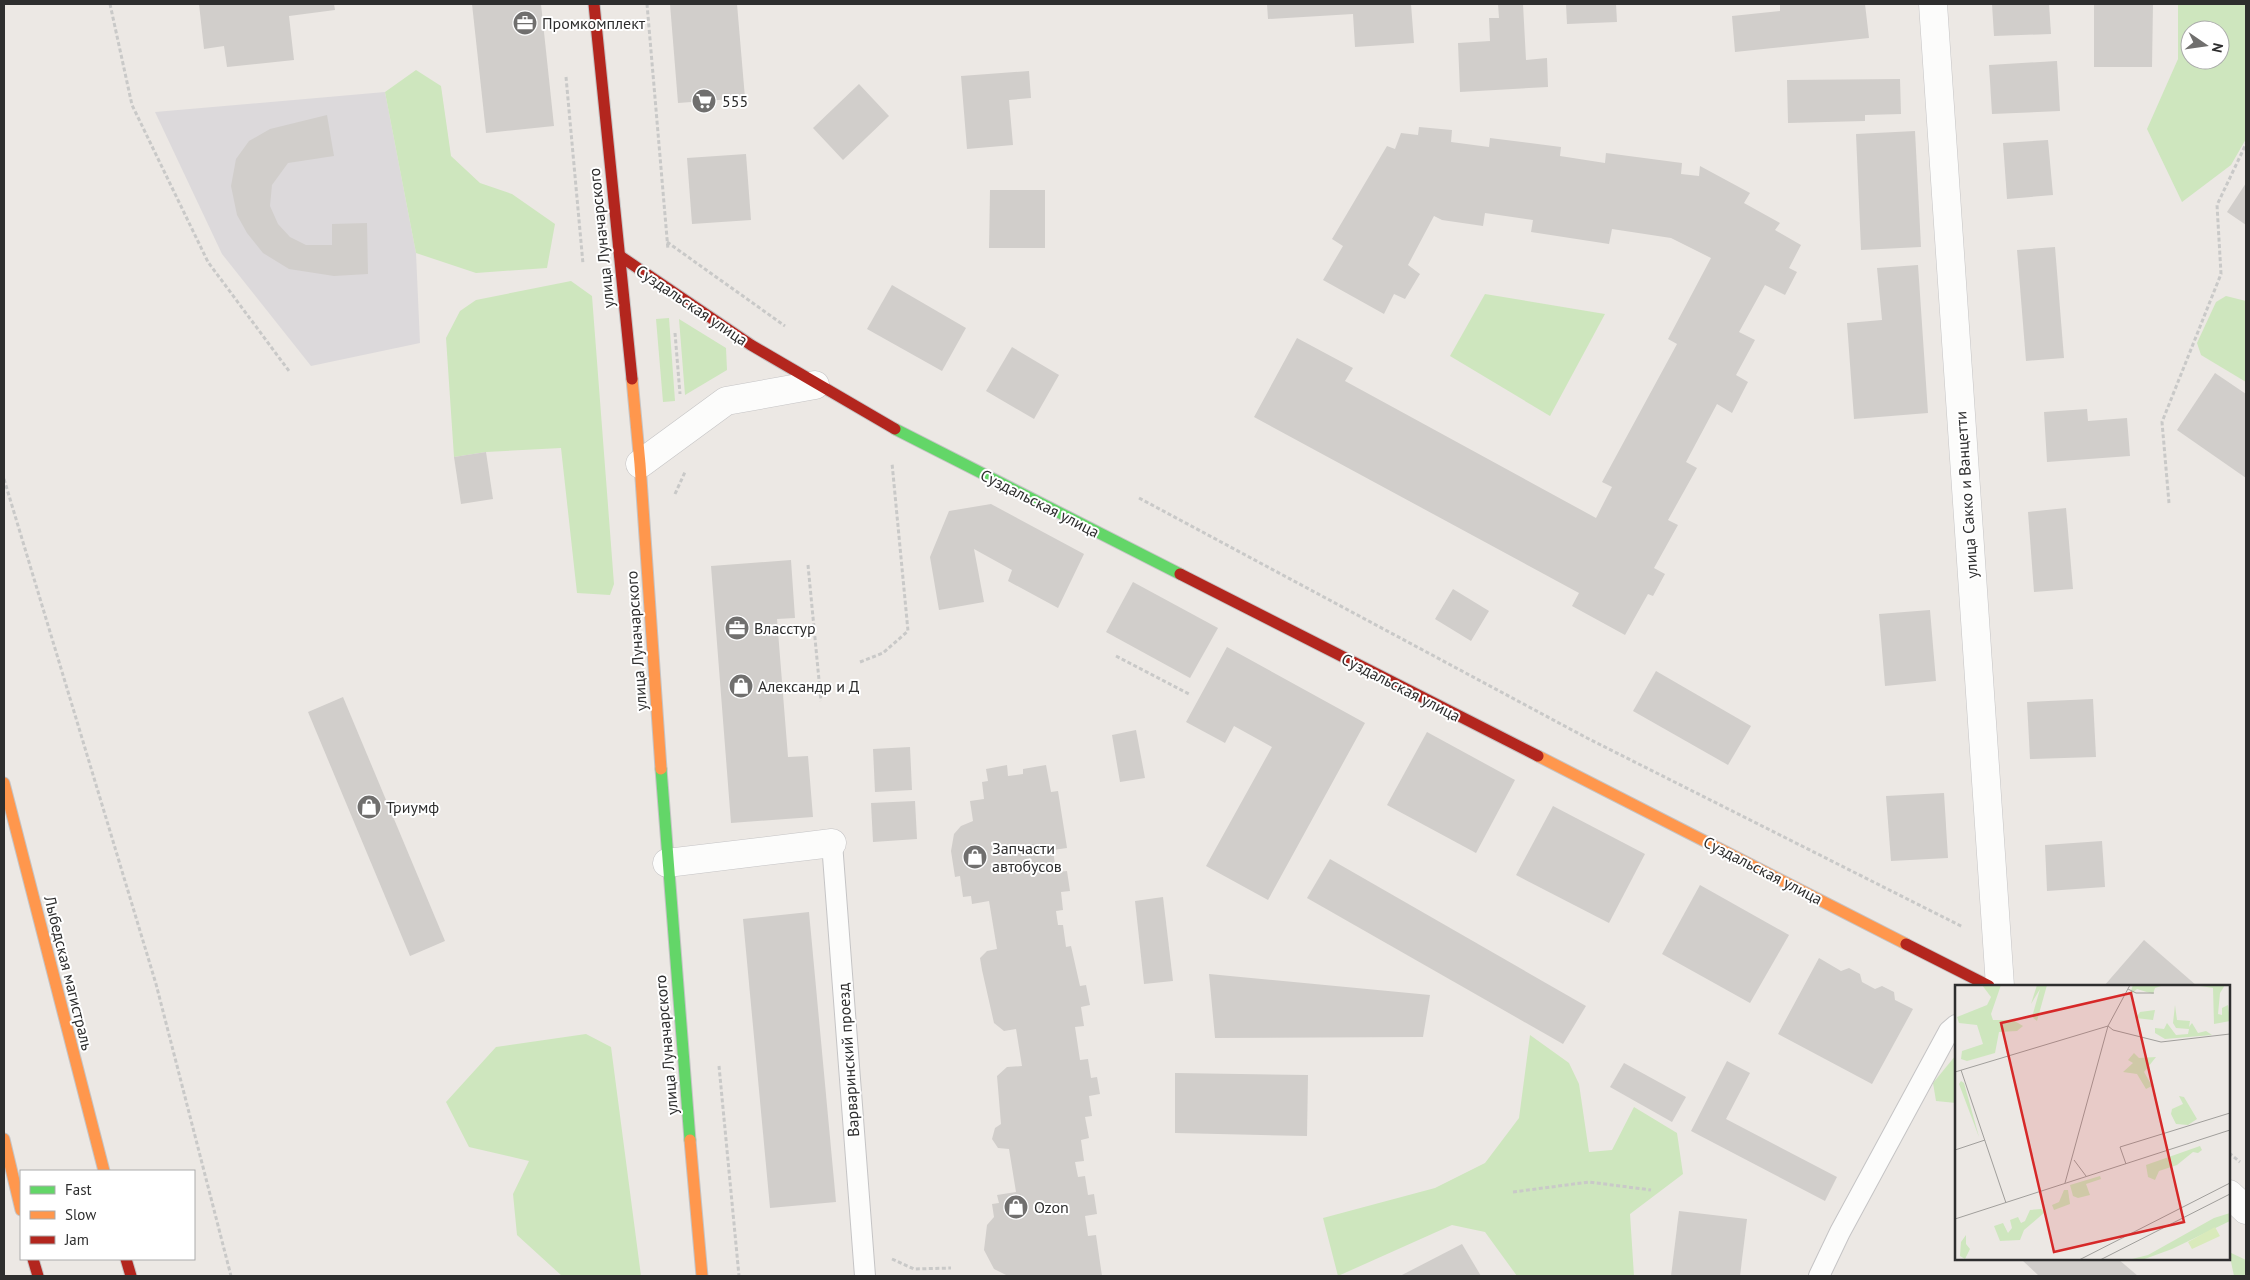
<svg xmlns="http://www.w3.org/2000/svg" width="2250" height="1280" viewBox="0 0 2250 1280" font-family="'PT Sans',sans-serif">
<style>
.industrial{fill:#dcd9db}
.green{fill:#cee6be;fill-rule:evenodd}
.building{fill:#d1cecb}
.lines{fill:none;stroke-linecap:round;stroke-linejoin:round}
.lane-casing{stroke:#c5c4c5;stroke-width:22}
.street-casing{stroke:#c5c4c5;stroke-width:29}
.fast-casing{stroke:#c5c4c5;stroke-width:13}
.slow-casing{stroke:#c5c4c5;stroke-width:13}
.jam-casing{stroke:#c5c4c5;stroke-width:13}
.path{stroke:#c9c9c8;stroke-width:3;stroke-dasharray:4 2.5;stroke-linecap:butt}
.lane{stroke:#fcfcfb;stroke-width:20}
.street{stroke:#fcfcfb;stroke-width:28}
.fast{stroke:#63d668;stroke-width:11}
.slow{stroke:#ff974d;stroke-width:11}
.jam{stroke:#b3261e;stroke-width:11}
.labels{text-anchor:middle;stroke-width:4;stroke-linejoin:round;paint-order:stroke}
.poi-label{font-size:16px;fill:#2e2e2e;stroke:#fff;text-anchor:start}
.street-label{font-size:16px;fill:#2e2e2e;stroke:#fff}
.inset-road{fill:none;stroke:#a09e9b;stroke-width:1}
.view{fill:#d62828;fill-opacity:0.15;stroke:#d62828;stroke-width:2.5}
.inset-edge{fill:none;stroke:#2e2e2e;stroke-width:2.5}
</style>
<rect width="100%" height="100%" fill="#ece8e4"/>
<path class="industrial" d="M 385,92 L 416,253 L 420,343 L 311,366 L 222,254 L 155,112 Z"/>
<g class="green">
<path d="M 2178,4 L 2246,4 L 2246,139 L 2231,165 L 2182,202 L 2147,129 L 2178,59 ZM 2190,30 L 2220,30 L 2220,60 L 2190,60 Z"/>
<path d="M 416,70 L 441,86 L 451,156 L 480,183 L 512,194 L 555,224 L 547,268 L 476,273 L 416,253 L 385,92 Z"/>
<path d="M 571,281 L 592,296 L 614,584 L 610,595 L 577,593 L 561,448 L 486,452 L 454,457 L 446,338 L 460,311 L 476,300 Z"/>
<path d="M 1485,294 L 1605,314 L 1550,416 L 1450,356 Z"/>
<path d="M 2226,296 L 2246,301 L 2246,382 L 2201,355 L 2197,343 L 2216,302 Z"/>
<path d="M 669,318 L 675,401 L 663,402 L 656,319 Z"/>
<path d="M 679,319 L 726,348 L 727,370 L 685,395 Z"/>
<path d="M 586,1034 L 611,1047 L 641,1276 L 562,1276 L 517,1235 L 513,1194 L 529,1161 L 469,1147 L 446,1102 L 496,1047 Z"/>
<path d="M 1530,1035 L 1569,1063 L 1579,1084 L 1589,1152 L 1612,1150 L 1634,1107 L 1677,1133 L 1683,1174 L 1630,1214 L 1634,1276 L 1517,1276 L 1485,1232 L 1452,1225 L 1338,1276 L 1323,1218 L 1435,1188 L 1485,1163 L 1519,1118 Z"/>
<path d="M 1956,1055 L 1956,1103 L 1936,1101 L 1933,1083 Z"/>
<path d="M 2229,1252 L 2246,1260 L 2246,1276 L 2234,1276 Z"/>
</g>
<g class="building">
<path d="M 199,4 L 334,4 L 335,10 L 289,16 L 294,60 L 227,67 L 224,46 L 204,49 Z"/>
<path d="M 472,4 L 541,4 L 554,126 L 486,133 Z"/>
<path d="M 670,4 L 737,4 L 745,98 L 678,103 Z"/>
<path d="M 1267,4 L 1411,4 L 1414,43 L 1355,47 L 1353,14 L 1268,19 Z"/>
<path d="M 1498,4 L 1523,4 L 1526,60 L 1547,58 L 1548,87 L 1460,92 L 1458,43 L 1490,41 L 1489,18 L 1499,18 Z"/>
<path d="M 1566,4 L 1616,4 L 1617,22 L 1567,24 Z"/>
<path d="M 1780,4 L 1865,4 L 1869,38 L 1735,52 L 1732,16 L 1780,11 Z"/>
<path d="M 1992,4 L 2049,4 L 2051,34 L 1994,36 Z"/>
<path d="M 2094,4 L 2153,4 L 2152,67 L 2094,67 Z"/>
<path d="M 2057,61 L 2060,111 L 1992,114 L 1989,65 Z"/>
<path d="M 1029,71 L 1031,98 L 1009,100 L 1013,145 L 967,149 L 961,76 Z"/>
<path d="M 1900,79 L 1901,114 L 1865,115 L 1865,121 L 1788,123 L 1787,80 Z"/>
<path d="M 859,84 L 889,116 L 843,160 L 813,128 Z"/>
<path d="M 327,115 L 334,156 L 288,163 L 272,185 L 270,206 L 278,224 L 290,237 L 306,245 L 332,245 L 332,224 L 367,223 L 368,274 L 334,276 L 289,269 L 263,253 L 247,233 L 237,215 L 231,186 L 236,159 L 249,141 L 270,129 Z"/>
<path d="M 1419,127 L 1452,130 L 1451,142 L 1489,147 L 1490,138 L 1561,147 L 1560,156 L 1605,163 L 1606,153 L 1682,163 L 1681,174 L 1699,176 L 1700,166 L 1750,193 L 1744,203 L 1780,223 L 1775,230 L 1801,245 L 1789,268 L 1797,272 L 1785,295 L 1765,285 L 1739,332 L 1755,340 L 1736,375 L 1748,382 L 1732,413 L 1717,404 L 1686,462 L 1697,468 L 1668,520 L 1678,525 L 1654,568 L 1665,574 L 1653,596 L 1648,594 L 1625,635 L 1572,606 L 1579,593 L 1254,417 L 1297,338 L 1353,368 L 1345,381 L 1596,518 L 1612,487 L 1602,482 L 1677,344 L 1668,339 L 1711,258 L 1671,238 L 1612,229 L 1609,244 L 1531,232 L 1533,220 L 1485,213 L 1483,226 L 1442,220 L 1434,216 L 1408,265 L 1420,274 L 1405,299 L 1394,294 L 1384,314 L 1323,280 L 1343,246 L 1332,239 L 1387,146 L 1395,149 L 1401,133 L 1418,135 Z"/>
<path d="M 1915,131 L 1921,247 L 1861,250 L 1856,134 Z"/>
<path d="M 2048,140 L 2053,195 L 2007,199 L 2003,143 Z"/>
<path d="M 746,154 L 751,220 L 692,224 L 687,158 Z"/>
<path d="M 2246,183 L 2246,225 L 2227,212 Z"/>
<path d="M 990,190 L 1045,190 L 1045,248 L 989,248 Z"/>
<path d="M 2055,247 L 2064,358 L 2026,361 L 2017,250 Z"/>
<path d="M 1918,265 L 1928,413 L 1854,419 L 1847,323 L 1882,320 L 1877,268 Z"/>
<path d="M 892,285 L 966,328 L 942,371 L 867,329 Z"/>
<path d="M 1012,347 L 1059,375 L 1034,419 L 986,391 Z"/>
<path d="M 2215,373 L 2246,394 L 2246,478 L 2177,430 Z"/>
<path d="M 2087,409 L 2088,421 L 2127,418 L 2130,456 L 2047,462 L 2044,412 Z"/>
<path d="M 486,452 L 493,499 L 461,504 L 454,457 Z"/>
<path d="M 991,504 L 1084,554 L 1058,608 L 1008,581 L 1012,570 L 974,549 L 984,602 L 939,610 L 930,557 L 949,511 Z"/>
<path d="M 2066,508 L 2073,589 L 2034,592 L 2028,512 Z"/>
<path d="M 791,560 L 795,618 L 777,619 L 788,757 L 808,756 L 813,817 L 731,823 L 711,566 Z"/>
<path d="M 1133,582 L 1218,628 L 1190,678 L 1106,632 Z"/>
<path d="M 1453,589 L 1489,611 L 1471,641 L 1435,619 Z"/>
<path d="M 1930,610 L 1936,681 L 1885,686 L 1879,614 Z"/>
<path d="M 1227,647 L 1365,723 L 1268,900 L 1206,866 L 1272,747 L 1234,726 L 1225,743 L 1186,722 Z"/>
<path d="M 1656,671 L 1751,726 L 1728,765 L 1633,711 Z"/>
<path d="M 343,697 L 445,941 L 410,956 L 308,712 Z"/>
<path d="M 2093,699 L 2096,757 L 2030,759 L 2027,702 Z"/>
<path d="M 1136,730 L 1145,778 L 1120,782 L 1112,735 Z"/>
<path d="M 1427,732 L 1515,780 L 1476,853 L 1387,805 Z"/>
<path d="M 910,747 L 912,790 L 875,792 L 873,749 Z"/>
<path d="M 1007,765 L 1008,776 L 1023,774 L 1023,769 L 1046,765 L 1051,792 L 1058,791 L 1067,848 L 1053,850 L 1056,872 L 1067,871 L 1070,891 L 1061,892 L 1063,910 L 1056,911 L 1058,925 L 1063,925 L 1066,947 L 1071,946 L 1080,986 L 1086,985 L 1090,1005 L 1081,1007 L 1084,1026 L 1075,1027 L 1080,1060 L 1088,1059 L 1091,1078 L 1097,1077 L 1100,1094 L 1089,1096 L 1092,1116 L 1085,1117 L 1089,1138 L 1081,1140 L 1084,1161 L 1075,1162 L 1078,1177 L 1085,1176 L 1088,1195 L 1094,1194 L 1097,1214 L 1085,1216 L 1088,1236 L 1096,1235 L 1102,1276 L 1008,1276 L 994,1269 L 984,1250 L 987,1225 L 994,1217 L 992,1204 L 999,1203 L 997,1195 L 1016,1192 L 1009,1149 L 998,1148 L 992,1139 L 995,1128 L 1001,1124 L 997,1076 L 1007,1067 L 1022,1066 L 1016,1029 L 1004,1031 L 994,1023 L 982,970 L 980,958 L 987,951 L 997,949 L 989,901 L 972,904 L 971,896 L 963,897 L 960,876 L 955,877 L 951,851 L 954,834 L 961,826 L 973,821 L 970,801 L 984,799 L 982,782 L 988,781 L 986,769 Z"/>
<path d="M 1944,793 L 1948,858 L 1891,861 L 1886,796 Z"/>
<path d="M 915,801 L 917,839 L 873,842 L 871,803 Z"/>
<path d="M 1553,806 L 1645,854 L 1609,923 L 1516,875 Z"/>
<path d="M 2102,841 L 2105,887 L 2047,891 L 2045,845 Z"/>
<path d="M 1330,859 L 1586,1006 L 1563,1044 L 1307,898 Z"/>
<path d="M 1700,885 L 1789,935 L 1750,1003 L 1662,954 Z"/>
<path d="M 1163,897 L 1173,981 L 1144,984 L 1135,901 Z"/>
<path d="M 809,912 L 836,1202 L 770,1208 L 743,919 Z"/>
<path d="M 2144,940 L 2189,979 L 2197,986 L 2104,986 Z"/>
<path d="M 1819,958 L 1841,971 L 1849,968 L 1860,974 L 1862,982 L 1875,989 L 1882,986 L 1894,992 L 1895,1000 L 1913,1009 L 1872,1084 L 1778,1034 Z"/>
<path d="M 1209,974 L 1430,995 L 1423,1037 L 1215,1038 Z"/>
<path d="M 1727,1061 L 1750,1073 L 1726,1119 L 1837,1177 L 1825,1201 L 1691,1131 Z"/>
<path d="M 1624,1063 L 1686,1097 L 1672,1122 L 1610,1087 Z"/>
<path d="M 1175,1073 L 1308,1075 L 1307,1136 L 1175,1133 Z"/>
<path d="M 1679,1211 L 1747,1219 L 1740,1276 L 1671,1276 Z"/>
<path d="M 1462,1244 L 1481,1276 L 1400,1276 Z"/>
<path d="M 2023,1259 L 2118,1259 L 2138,1276 L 2039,1276 L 2022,1260 Z"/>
</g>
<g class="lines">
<defs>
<g id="lane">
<path d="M 832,843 L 865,1276"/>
<path d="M 1819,1276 L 1840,1232 L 1949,1031 L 1956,1025"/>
</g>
<g id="street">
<path d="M 1933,4 L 2000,986"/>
<path d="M 640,464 L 726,401 L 815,385"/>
<path d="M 667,863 L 832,843"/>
<path d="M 2229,1194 L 2246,1210"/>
</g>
<g id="fast">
<path d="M 895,429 L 1180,574"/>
<path d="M 661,769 L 690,1140"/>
</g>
<g id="slow">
<path d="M 632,379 L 640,464 L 661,769"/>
<path d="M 1538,756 L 1906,944"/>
<path d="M 4,783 L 104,1171"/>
<path d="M 4,1139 L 21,1210"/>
<path d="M 690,1140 L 702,1276"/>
</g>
<g id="jam">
<path d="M 594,4 L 632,379"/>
<path d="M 620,256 L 751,345 L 895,429"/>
<path d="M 1180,574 L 1538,756"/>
<path d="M 1906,944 L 1989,986"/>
<path d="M 33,1259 L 38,1276"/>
<path d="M 126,1259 L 131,1276"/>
</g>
</defs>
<use href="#lane" class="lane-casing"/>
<use href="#street" class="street-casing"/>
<use href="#fast" class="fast-casing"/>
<use href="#slow" class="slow-casing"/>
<use href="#jam" class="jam-casing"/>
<g class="path">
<path d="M 110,4 L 132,105 L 208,262 L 289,371"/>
<path d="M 647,4 L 668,250"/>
<path d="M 566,77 L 583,264"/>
<path d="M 667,242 L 785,326"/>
<path d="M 675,333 L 680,394"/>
<path d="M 4,479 L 156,984 L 231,1276"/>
<path d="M 675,494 L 685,472"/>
<path d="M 1139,498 L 1587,738 L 1963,927"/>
<path d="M 2169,503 L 2162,422 L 2221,274 L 2217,205 L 2246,144"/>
<path d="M 808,565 L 821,701"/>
<path d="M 1116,656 L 1191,695"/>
<path d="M 860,662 L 883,653 L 908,631 L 892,463"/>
<path d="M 719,1066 L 739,1276"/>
<path d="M 2229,1153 L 2240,1162"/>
<path d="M 1513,1192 L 1589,1182 L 1651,1190"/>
<path d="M 892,1259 L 914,1269 L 951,1268"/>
</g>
<use href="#lane" class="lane"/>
<use href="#street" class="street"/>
<use href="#fast" class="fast"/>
<use href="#slow" class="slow"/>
<use href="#jam" class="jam"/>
</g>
<defs>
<symbol id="office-disc" viewBox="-11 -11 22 22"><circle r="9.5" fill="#706f6e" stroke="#fff"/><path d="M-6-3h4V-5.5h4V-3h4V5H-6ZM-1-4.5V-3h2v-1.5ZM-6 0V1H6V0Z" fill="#fff"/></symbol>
<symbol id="supermarket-disc" viewBox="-11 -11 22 22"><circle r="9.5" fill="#706f6e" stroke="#fff"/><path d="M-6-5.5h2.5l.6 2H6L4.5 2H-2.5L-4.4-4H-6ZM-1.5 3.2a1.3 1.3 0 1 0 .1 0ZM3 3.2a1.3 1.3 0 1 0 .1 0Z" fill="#fff"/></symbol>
<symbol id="shop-disc" viewBox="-11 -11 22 22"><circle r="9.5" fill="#706f6e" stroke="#fff"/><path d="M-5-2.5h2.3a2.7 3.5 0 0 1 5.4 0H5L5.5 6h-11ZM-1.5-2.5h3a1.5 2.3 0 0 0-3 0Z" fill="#fff"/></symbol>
</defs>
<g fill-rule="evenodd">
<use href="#office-disc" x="511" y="9" width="28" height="28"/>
<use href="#supermarket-disc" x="690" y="87" width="28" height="28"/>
<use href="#office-disc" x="723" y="614" width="28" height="28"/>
<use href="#shop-disc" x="727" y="672" width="28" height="28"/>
<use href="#shop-disc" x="355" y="793" width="28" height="28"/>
<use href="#shop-disc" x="961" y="843" width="28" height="28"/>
<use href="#shop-disc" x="1002" y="1193" width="28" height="28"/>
</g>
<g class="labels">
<g class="poi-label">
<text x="542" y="29">Промкомплект</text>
<text x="722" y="107">555</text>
<text x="754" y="634">Власстур</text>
<text x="758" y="692">Александр и Д</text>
<text x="386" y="813">Триумф</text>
<text x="992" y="854">Запчасти<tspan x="992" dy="18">автобусов</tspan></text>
<text x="1034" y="1213">Ozon</text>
</g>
<g class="street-label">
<text transform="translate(601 238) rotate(-96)" y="6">улица Луначарского</text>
<text transform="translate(692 305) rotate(34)" y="6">Суздальская улица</text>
<text transform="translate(1966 495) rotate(-94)" y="6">улица Сакко и Ванцетти</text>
<text transform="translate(1040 503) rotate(27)" y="6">Суздальская улица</text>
<text transform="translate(636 641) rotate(-94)" y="6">улица Луначарского</text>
<text transform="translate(1401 687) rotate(27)" y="6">Суздальская улица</text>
<text transform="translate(1763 870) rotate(27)" y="6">Суздальская улица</text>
<text transform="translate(69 973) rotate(76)" y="6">Лыбедская магистраль</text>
<text transform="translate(666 1045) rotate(-95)" y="6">улица Луначарского</text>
<text transform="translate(848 1060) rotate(-94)" y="6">Варваринский проезд</text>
</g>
</g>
<g transform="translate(1955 985)">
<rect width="275" height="275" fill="#ece8e4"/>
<path d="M 27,0 L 46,0 L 36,29 L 38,35 L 58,35 L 68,41 L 62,46 L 44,47 L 40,68 L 12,76 L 6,74 L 7,66 L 28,59 L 22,40 L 4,38 L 2,32 L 32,20 L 36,12 ZM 82,0 L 92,0 L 82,36 L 77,32 L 85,4 L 76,19 ZM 178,0 L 209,0 L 200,3 L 198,9 L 182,4 L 174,11 ZM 239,0 L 270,0 L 265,8 L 263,29 L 267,30 L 267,23 L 273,20 L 275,36 L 259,39 L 258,3 ZM 220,20 L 222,35 L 235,36 L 234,42 L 237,38 L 243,48 L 251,46 L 257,50 L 210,54 L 200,48 L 200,43 L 209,44 L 212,38 L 221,50 L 233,49 L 234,44 L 221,43 L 218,38 ZM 200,25 L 198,35 L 181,33 L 185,27 ZM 179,68 L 184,73 L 201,72 L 189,87 L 197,101 L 191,104 L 182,89 L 168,87 L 178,78 L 173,75 ZM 6,96 L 9,98 L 24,152 L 4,99 ZM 224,111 L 229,112 L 242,134 L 233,140 L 221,139 L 216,129 L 217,124 L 228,119 ZM 245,161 L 247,165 L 243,168 L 238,167 L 222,180 L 204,186 L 200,195 L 193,192 L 191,180 ZM 145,191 L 146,194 L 131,199 L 135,210 L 123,213 L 118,211 L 115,200 ZM 109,205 L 113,205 L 115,219 L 99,225 L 97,220 L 104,217 ZM 86,224 L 90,227 L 69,245 L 65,255 L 45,256 L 39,241 L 48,238 L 53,248 L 57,243 L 55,235 L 63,232 L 66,238 L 70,236 L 75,225 ZM 275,228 L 275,236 L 217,264 L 187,275 L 173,275 L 193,270 L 259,233 ZM 11,250 L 11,259 L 15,264 L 10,274 L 5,271 L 6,257 Z" fill="#cee6be"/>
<path d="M 260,242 L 265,251 L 237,264 L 233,257 Z" fill="#d9eabb"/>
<path class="inset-road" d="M 173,4 L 181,8 L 199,8M 153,41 L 158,45 L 206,57 L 275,49M 6,85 L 51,218M 0,87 L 153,41M 0,165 L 30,155M 119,175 L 131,191M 171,179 L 165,162 L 275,128M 110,198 L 153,41 L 175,0M 0,234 L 275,145M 124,275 L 275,198M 145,275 L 275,209"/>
<path class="view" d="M 176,8 L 229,237 L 99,267 L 46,38 Z"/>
<rect width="275" height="275" class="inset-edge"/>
</g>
<rect width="2250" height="1280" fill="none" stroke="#2e2e2e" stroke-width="10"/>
<rect x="20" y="1170" width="175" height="90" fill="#ffffff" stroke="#ababab"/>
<rect x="30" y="1186" width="25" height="8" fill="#63d668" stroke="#ababab"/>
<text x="65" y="1195" font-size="15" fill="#2e2e2e">Fast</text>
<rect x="30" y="1211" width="25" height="8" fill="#ff974d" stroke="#ababab"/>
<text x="65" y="1220" font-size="15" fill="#2e2e2e">Slow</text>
<rect x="30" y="1236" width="25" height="8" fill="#b3261e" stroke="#ababab"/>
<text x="65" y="1245" font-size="15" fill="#2e2e2e">Jam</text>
<g transform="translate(2205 45) rotate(103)"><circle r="24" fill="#ffffff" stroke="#ababab"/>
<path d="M0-4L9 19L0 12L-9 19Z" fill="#706f6e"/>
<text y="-8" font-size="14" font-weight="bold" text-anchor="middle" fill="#2e2e2e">N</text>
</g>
</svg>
